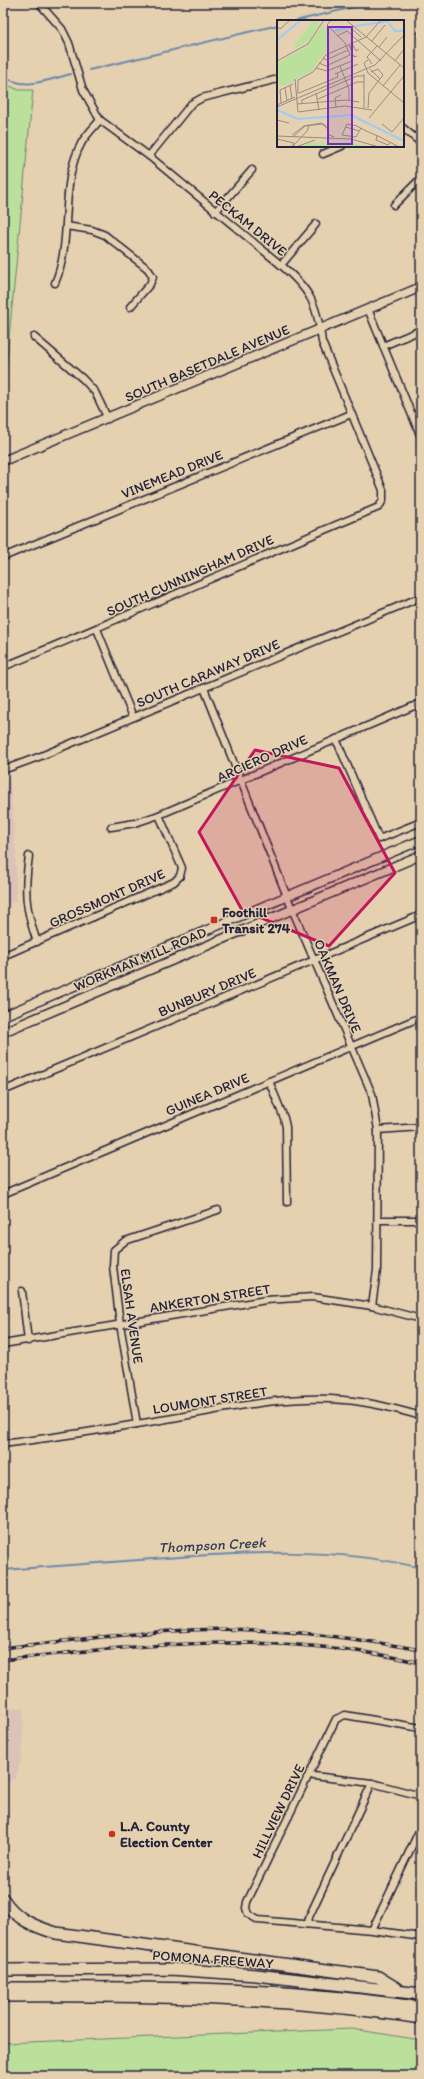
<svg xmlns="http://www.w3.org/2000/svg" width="424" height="2079" viewBox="0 0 424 2079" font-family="Itim,sans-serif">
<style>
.built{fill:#dcc3b8}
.green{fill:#bae09c;stroke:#6e816c}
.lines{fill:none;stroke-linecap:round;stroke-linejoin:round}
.stream{stroke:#6b88ac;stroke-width:2}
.street-casing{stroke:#22223b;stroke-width:9}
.secondary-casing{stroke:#22223b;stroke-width:11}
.highway-casing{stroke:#22223b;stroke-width:14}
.street{stroke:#e5d1b0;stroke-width:6}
.secondary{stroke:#e5d1b0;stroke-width:8}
.highway{stroke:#e5d1b0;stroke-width:11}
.rail-casing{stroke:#22223b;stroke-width:3.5}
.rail{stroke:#e5d1b0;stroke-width:2;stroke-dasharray:6;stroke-linecap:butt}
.marked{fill:#c2185b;fill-opacity:0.2;stroke:#c2185b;stroke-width:3;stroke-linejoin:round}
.poi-dot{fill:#c8321e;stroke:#e5d1b0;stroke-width:1.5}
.labels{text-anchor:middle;stroke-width:3;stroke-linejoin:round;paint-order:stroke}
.street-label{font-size:14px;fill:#22223b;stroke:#e5d1b0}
.poi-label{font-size:14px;font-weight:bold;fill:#22223b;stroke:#e5d1b0;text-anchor:start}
.water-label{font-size:15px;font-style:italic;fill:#343c57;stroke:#e5d1b0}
.inset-river{fill:none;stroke:#9cccf8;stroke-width:2}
.inset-road{fill:none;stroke:#978b81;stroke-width:1}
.view{fill:#7b2cbf;fill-opacity:0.15;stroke:#7b2cbf;stroke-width:2}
.inset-edge{fill:none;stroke:#22223b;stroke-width:2}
</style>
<rect width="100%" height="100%" fill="#e5d1b0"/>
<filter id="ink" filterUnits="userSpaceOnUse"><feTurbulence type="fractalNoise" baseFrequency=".025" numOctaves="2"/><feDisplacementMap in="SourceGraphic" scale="8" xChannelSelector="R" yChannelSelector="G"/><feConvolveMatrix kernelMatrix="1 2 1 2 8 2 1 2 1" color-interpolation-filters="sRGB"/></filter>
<g filter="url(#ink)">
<g class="built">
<path d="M 10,778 L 16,855 L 16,901 L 3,906 L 3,780 Z"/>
<path d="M 3,1687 L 9,1687 L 9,1708 L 24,1708 L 22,1756 L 16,1778 L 3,1783 Z"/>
</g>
<g class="green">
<path d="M 3,83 L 19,90 L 33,90 L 5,379 L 3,382 Z"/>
<path d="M 352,2029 L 421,2040 L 421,2076 L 3,2076 L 3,2043 Z"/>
</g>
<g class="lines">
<g class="stream">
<path d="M 295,21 L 371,3"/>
<path d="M 89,70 L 278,25"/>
<path d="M 3,75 C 22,92 50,79 71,74"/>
<path d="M 3,1570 C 57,1566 111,1562 166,1558 C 251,1552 337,1547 421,1568"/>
</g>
<defs>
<g id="street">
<path d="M 421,34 L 421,35"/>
<path d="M 403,128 L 421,143"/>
<path d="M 323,154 L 342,146"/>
<path d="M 149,156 L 191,104 L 202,98 L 278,79"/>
<path d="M 394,205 L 421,178"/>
<path d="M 215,212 L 252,170"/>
<path d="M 66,226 L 92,230 L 105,235 L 148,269 L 153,277 L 150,284 L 130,307"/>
<path d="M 281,265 L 316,224"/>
<path d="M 55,283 C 74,239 58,185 82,142 C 87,134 94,127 100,120"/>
<path d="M 368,309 L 421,437"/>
<path d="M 34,337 L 83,379 L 95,392 L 108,419"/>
<path d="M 383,346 L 421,330"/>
<path d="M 3,557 L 351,414"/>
<path d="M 97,629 L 133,717"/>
<path d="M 3,667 C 129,616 253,559 379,507 L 383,500 L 383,490 L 322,342 C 317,303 310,290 281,265 L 149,156 L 100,120 L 83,90 L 69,43 L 62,29 L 39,3"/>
<path d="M 204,688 L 292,909 L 372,1094 L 378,1130 L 377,1270 L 372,1306"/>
<path d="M 336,739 L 379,839 L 421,822"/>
<path d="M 3,770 L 41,756 L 421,597"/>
<path d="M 111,827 L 135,823 L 159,815 L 421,703"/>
<path d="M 29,856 C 24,891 25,908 37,942"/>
<path d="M 3,956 L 174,882 L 180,876 L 182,868 L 159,815"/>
<path d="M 269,1081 L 284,1118 L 286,1127 L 287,1202"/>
<path d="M 3,1091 L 421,915"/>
<path d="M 378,1130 L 421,1127"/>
<path d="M 3,1194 L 421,1017"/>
<path d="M 378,1220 L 421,1220"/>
<path d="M 22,1291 L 28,1341"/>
<path d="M 3,1344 L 266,1300 L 313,1297 L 372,1306 L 421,1319"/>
<path d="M 137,1424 L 120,1324 L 113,1266 L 114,1250 L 125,1241 L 218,1210"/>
<path d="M 3,1444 C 56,1437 109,1429 161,1420 C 221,1410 283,1394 344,1400 C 371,1402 396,1409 421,1416"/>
<path d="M 421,1728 L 345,1715 L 336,1719 L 247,1902 L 246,1908 L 248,1914 L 258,1920 L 372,1930 L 421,1937"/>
<path d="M 309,1774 L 314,1776 L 372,1783 L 421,1796"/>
<path d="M 308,1924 L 309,1917 L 372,1783"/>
<path d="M 372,1930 L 421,1827"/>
</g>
<g id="secondary">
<path d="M 3,461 L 421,287"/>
<path d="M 3,1016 L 421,840"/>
<path d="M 3,1032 L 421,855"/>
</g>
<g id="highway">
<path d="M 3,1899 C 16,1919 33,1926 56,1933 L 378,1977 L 396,1988"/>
<path d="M 3,1970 L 171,1969 L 256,1975 L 421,1994"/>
<path d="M 3,1988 C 143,1987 282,1986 421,2008"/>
<path d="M 3,1996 C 143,1995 283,1997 421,2018"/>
</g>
</defs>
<use href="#street" class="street-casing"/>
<use href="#secondary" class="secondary-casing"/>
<use href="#highway" class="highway-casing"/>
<use href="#street" class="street"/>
<use href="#secondary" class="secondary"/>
<use href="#highway" class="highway"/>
<defs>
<g id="rail">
<path d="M 3,1648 C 65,1641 127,1633 190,1630 C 267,1626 345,1636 421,1650"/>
<path d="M 3,1660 C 144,1644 280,1630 421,1663"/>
</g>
</defs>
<use href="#rail" class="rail-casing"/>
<use href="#rail" class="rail"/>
</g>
</g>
<path class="marked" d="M 255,750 L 339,768 L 395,873 L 329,946 L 242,910 L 199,832 Z"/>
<g class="poi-dot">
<rect x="210" y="916" width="8" height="8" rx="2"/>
<circle cx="112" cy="1834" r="4"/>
</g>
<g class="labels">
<g class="street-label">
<text transform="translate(248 223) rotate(39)" y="5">PECKAM DRIVE</text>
<text transform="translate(207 363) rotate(-23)" y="5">SOUTH BASETDALE AVENUE</text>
<text transform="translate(172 474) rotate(-22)" y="5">VINEMEAD DRIVE</text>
<text transform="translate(190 575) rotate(-24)" y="5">SOUTH CUNNINGHAM DRIVE</text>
<text transform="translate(208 673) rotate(-23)" y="5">SOUTH CARAWAY DRIVE</text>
<text transform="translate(262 758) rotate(-24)" y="5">ARCIERO DRIVE</text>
<text transform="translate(107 898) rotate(-24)" y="5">GROSSMONT DRIVE</text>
<text transform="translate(140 959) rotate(-23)" y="5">WORKMAN MILL ROAD</text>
<text transform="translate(338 986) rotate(67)" y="5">OAKMAN DRIVE</text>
<text transform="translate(207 992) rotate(-23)" y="5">BUNBURY DRIVE</text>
<text transform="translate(207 1094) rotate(-23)" y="5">GUINEA DRIVE</text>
<text transform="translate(210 1298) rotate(-9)" y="5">ANKERTON STREET</text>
<text transform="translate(132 1316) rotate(82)" y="5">ELSAH AVENUE</text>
<text transform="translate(210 1400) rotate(-9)" y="5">LOUMONT STREET</text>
<text transform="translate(278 1811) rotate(-64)" y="5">HILLVIEW DRIVE</text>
<text transform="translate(213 1959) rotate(4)" y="5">POMONA FREEWAY</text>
</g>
<g class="poi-label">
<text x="222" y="917">Foothill<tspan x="222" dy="16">Transit 274</tspan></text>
<text x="120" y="1831">L.A. County<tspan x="120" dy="16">Election Center</tspan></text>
</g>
<g class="water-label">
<text transform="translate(212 1545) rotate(-3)" y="5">Thompson Creek</text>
</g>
</g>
<g transform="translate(277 20)">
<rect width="127" height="127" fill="#e5d1b0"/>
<path d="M 37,0 L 42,4 L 40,8 L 33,19 L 19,29 L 17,25 ZM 46,6 L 53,12 L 49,33 L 43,38 L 35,51 L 9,65 L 0,65 L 0,43 L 29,27 ZM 71,122 L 94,127 L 22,127 L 34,123 Z" fill="#bae09c"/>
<path class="inset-river" d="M 102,3 L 110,1 L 118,11 L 127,11M 78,6 L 100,3M 56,11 L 75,7M 0,20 L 24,0M 0,90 L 21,99 L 74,95 L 127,121"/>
<path class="inset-road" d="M 69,0 L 127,48M 0,6 L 3,9 L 13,0M 75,9 L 84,17M 60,16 L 70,11 L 104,41M 95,21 L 108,5M 72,25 L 77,37 L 80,36M 73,27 L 76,25 L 79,31 L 82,29M 102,27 L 110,17M 46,38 L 49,40 L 71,30M 91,40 L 87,43 L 91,53 L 127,83M 0,41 L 31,24 L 47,0M 118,41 L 127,29M 42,43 L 49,46 L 73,35 L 68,23 L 50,5 L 54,0M 95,44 L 90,37 L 100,26M 63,46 L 72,69 L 72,81M 39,48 L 50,51 L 75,41M 93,49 L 103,59M 58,54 L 81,44M 18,59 L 21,92 L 68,86 L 95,90M 13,66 L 15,79M 106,66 L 123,45M 8,68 L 10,81M 22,73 L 61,57 L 60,53M 39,73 L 42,90M 21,74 L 21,60 L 36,52 L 49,35 L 89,17 L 104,0M 41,79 L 80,62 L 87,62M 4,83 L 3,70 L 16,64M 20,84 L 69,80 L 82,82M 25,84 L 25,80 L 80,56 L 87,56M 0,85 L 18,77M 0,87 L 98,45 L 127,15M 59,87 L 58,78 L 64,75M 87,88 L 87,54M 91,88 L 92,73 L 106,55 L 101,49 L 94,52M 92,98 L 127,56M 0,100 L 12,103M 105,104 L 115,112 L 127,98M 69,107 L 82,111M 50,108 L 52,115 L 57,117M 84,108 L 79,117 L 65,115 L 70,104 L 80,106 L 87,110 L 103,117 L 122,127M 15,115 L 27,106 L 44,103 L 48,105 L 50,108 L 45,104 L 28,106 L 17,116M 0,116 L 74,119 L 102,127M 100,116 L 99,120 L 111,125 L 113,123M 0,119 L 17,123 L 15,127M 16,126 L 30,111 L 32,106M 19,127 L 38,120"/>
<path class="view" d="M 51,7 L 75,7 L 75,124 L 51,124 Z"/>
<rect width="127" height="127" class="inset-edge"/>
</g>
<rect width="424" height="2079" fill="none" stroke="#e5d1b0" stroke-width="16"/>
<rect x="8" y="8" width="408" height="2063" fill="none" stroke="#22223b" stroke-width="1.5" filter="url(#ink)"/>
</svg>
